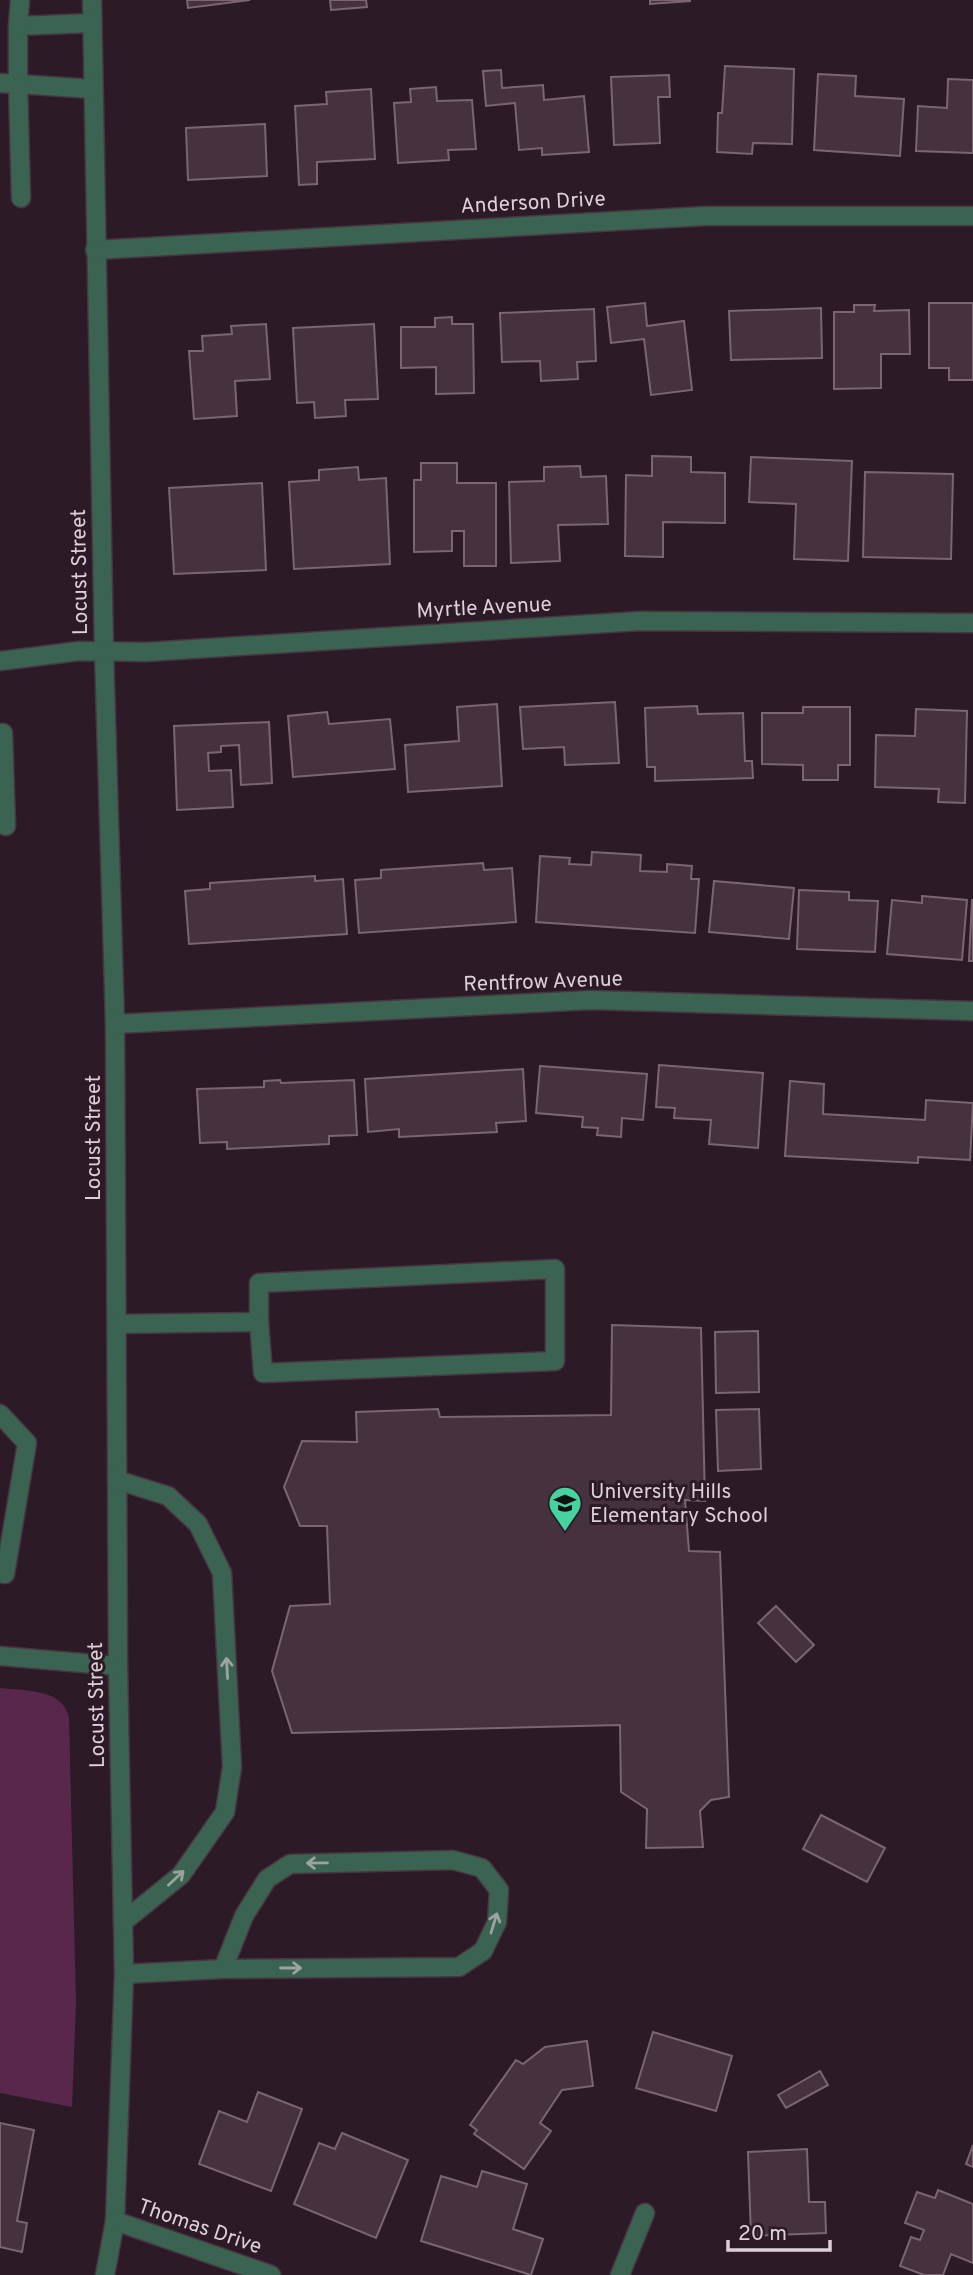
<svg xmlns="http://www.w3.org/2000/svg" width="973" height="2275" viewBox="0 0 973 2275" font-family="Overpass,sans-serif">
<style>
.green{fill:#5a274c}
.building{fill:#46323f;stroke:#7b6573;stroke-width:2}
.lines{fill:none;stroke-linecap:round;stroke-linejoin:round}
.minor-casing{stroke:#483743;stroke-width:21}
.minor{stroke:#3a6351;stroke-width:18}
.oneway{stroke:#9ca4a2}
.labels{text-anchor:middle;stroke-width:6;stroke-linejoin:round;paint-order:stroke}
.street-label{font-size:21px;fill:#ddd0d8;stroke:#2c1a27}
.poi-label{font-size:21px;fill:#ddd0d8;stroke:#2c1a27;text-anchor:start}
</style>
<rect width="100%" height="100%" fill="#2c1a27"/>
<path class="green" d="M 0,1688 C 24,1691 63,1688 69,1718 L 76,2003 L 72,2107 L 0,2093 Z"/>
<g class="building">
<path d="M 187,0 L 250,0 L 188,8 Z"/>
<path d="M 330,0 L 366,0 L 367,7 L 331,10 Z"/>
<path d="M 650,0 L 690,0 L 690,1 L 650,4 Z"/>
<path d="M 725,66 L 794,69 L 792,144 L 753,143 L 752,154 L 717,152 L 718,113 L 722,113 Z"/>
<path d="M 501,70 L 502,88 L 543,85 L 544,100 L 584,96 L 589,152 L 542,155 L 542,148 L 519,150 L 515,103 L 486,106 L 483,71 Z"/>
<path d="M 818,74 L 856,76 L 855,96 L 904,99 L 900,156 L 814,150 Z"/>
<path d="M 669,75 L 670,97 L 658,97 L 660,143 L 614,145 L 611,77 Z"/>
<path d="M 948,79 L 973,80 L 973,153 L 916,151 L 918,106 L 947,108 Z"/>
<path d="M 436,87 L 437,101 L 472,100 L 476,149 L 448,150 L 449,160 L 398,163 L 394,103 L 411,102 L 410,89 Z"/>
<path d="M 371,89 L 375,159 L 317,162 L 317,184 L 299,185 L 295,106 L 327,104 L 326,92 Z"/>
<path d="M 265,124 L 267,176 L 188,180 L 186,128 Z"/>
<path d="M 645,303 L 647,326 L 684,321 L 692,390 L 651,395 L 644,339 L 611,343 L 607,307 Z"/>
<path d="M 929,303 L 973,303 L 973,380 L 949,380 L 949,368 L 929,368 Z"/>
<path d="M 854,305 L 875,305 L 874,311 L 909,310 L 910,354 L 881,354 L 881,388 L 834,389 L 834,312 L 854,312 Z"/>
<path d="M 821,308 L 822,358 L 731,360 L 729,311 Z"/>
<path d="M 594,309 L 596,361 L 577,362 L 578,379 L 541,381 L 540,361 L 502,362 L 500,313 Z"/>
<path d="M 452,317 L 452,324 L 473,324 L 474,393 L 436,394 L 436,367 L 401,368 L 401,327 L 435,327 L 435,318 Z"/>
<path d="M 266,324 L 270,379 L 235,381 L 237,416 L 194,419 L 189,351 L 203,351 L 202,336 L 232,334 L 231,326 Z"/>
<path d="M 374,324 L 378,399 L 345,400 L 346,416 L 315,418 L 314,402 L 297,403 L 293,328 Z"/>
<path d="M 652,456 L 691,457 L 691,472 L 725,473 L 725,523 L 663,522 L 663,557 L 625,556 L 626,475 L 652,476 Z"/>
<path d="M 751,457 L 852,461 L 848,561 L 794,559 L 796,504 L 749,502 Z"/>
<path d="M 421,463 L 457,463 L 457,483 L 496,483 L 496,566 L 464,566 L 464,531 L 452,531 L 452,551 L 414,552 L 414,480 L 421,480 Z"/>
<path d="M 580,466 L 581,477 L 606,476 L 608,524 L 558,525 L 560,561 L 511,563 L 509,482 L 544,481 L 544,467 Z"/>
<path d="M 358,467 L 359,480 L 386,478 L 390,564 L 294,569 L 289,482 L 319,480 L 319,470 Z"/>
<path d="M 865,472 L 953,474 L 951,559 L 863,557 Z"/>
<path d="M 262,483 L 266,570 L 174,574 L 169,488 Z"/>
<path d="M 615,702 L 619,763 L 565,765 L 564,747 L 523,749 L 520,707 Z"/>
<path d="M 497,704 L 502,786 L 408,792 L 405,745 L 459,741 L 457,707 Z"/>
<path d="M 697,706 L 698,714 L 743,713 L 745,761 L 752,761 L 753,778 L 655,781 L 655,767 L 647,767 L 645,708 Z"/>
<path d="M 803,707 L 850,707 L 850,765 L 838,765 L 838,780 L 803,780 L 803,765 L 762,764 L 762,713 L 803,713 Z"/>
<path d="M 916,709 L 967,711 L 965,803 L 938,802 L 939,789 L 875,787 L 876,735 L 915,736 Z"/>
<path d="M 327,712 L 329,724 L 390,719 L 395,769 L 293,777 L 288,716 Z"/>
<path d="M 269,722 L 272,783 L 241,785 L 239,745 L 221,746 L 221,752 L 208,753 L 209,771 L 231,770 L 233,807 L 177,810 L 174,726 Z"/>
<path d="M 592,852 L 641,855 L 640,871 L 667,872 L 667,864 L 692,866 L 691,879 L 699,879 L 695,933 L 536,922 L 540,856 L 570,858 L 569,864 L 591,865 Z"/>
<path d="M 483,863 L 484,870 L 512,868 L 516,922 L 359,933 L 355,880 L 381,878 L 381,870 Z"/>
<path d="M 315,876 L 315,881 L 343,879 L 347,934 L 189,944 L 185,891 L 210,889 L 210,883 Z"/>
<path d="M 714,881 L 794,888 L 789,939 L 709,932 Z"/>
<path d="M 799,890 L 849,892 L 849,900 L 878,901 L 875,952 L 797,949 Z"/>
<path d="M 922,896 L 967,900 L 962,960 L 887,954 L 892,900 L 922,903 Z"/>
<path d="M 972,900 L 973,900 L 973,961 L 969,961 Z"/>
<path d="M 659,1065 L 763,1073 L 758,1148 L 709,1144 L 711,1120 L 674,1118 L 675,1108 L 656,1107 Z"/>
<path d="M 540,1066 L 647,1074 L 643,1120 L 622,1118 L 621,1137 L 597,1135 L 598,1128 L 582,1127 L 583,1117 L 536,1113 Z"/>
<path d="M 523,1069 L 526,1121 L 496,1123 L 497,1132 L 399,1137 L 399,1129 L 368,1132 L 365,1079 Z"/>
<path d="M 280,1080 L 281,1083 L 354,1080 L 357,1135 L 329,1136 L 329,1144 L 227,1149 L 227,1142 L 200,1143 L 197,1089 L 264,1087 L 264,1081 Z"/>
<path d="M 790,1081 L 824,1084 L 823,1114 L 925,1120 L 926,1100 L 973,1103 L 970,1160 L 918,1157 L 918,1163 L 785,1156 Z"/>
<path d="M 612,1325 L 701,1328 L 705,1501 L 685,1500 L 689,1551 L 720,1552 L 729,1797 L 711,1800 L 700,1811 L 703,1847 L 646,1848 L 647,1809 L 621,1792 L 620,1725 L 292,1733 L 272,1671 L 290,1606 L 330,1604 L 327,1526 L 300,1526 L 284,1487 L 302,1441 L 357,1442 L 356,1412 L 438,1409 L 440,1417 L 611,1415 Z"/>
<path d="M 758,1331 L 759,1392 L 716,1393 L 715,1332 Z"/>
<path d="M 759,1409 L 761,1469 L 718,1471 L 716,1410 Z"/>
<path d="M 776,1606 L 814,1645 L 796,1662 L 758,1623 Z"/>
<path d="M 821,1815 L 885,1848 L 867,1882 L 803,1849 Z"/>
<path d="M 653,2032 L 732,2056 L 716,2111 L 636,2088 Z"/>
<path d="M 587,2041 L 593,2086 L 562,2090 L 540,2123 L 551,2131 L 524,2169 L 474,2134 L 477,2130 L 470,2125 L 516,2060 L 523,2064 L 545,2047 Z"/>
<path d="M 820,2071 L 828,2085 L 786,2108 L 778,2095 Z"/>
<path d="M 258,2092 L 302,2109 L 271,2191 L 199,2164 L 219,2111 L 247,2122 Z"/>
<path d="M 0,2123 L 34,2130 L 17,2221 L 27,2223 L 22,2252 L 0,2247 Z"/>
<path d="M 342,2133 L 408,2160 L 376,2238 L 294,2204 L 319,2143 L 335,2149 Z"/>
<path d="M 973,2145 L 973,2167 L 966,2164 Z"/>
<path d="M 807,2149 L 809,2202 L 825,2202 L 826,2233 L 751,2236 L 748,2152 Z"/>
<path d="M 482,2171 L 527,2184 L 513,2229 L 543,2239 L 531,2275 L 421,2241 L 441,2176 L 477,2187 Z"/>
<path d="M 938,2190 L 973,2204 L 973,2263 L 951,2254 L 943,2275 L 924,2275 L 900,2266 L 911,2237 L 920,2240 L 924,2230 L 905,2223 L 917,2192 L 935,2198 Z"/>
</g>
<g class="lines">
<defs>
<g id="minor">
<path d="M 92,0 L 104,651 L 115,1024 L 118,1666 L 124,1974 L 115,2221 L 105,2275"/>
<path d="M 92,23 L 18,26 L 18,84 L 93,89"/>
<path d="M 18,26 L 20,0"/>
<path d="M 0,83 L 18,84 L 21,198"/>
<path d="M 95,250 L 706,216 L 973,216"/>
<path d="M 0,661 L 79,651 L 146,652 L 640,621 L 973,623"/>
<path d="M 0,734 L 3,733 L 6,826"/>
<path d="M 115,1024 L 591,1000 L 973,1011"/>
<path d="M 555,1269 L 555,1361 L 263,1373 L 259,1322 L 259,1283 Z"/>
<path d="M 117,1324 L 259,1322"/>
<path d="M 0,1414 L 27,1443 L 5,1574 L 0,1573"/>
<path d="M 117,1480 L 168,1496 L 198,1524 L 222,1573 L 232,1767 L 225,1812 L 181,1875 L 123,1922"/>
<path d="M 0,1656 L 118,1666"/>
<path d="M 124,1974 L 223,1969 L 459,1967 L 483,1951 L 497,1922 L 499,1890 L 482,1868 L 453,1860 L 290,1864 L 267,1879 L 244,1916 L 223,1969"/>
<path d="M 115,2221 L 271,2275"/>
<path d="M 620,2275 L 645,2213"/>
</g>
</defs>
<use href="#minor" class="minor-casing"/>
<use href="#minor" class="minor"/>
</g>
<defs><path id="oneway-shaft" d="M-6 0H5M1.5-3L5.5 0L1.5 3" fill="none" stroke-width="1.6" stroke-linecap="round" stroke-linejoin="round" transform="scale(1.75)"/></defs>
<g class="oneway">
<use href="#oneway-shaft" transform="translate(227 1668) rotate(-93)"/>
<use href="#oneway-shaft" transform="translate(317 1863) rotate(179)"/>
<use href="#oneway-shaft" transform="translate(176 1878) rotate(-43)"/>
<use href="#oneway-shaft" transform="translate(494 1923) rotate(-73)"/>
<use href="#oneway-shaft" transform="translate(291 1968)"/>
</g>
<defs>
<symbol id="school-pin" viewBox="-11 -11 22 30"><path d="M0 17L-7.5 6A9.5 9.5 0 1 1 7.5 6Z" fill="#45d49f" stroke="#2c1a27"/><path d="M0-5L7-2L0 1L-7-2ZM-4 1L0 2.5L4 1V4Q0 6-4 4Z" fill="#111"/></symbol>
</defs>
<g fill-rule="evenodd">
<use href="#school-pin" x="546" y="1484" width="38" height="52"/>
</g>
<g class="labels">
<g class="street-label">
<text transform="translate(533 202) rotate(-3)" y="7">Anderson Drive</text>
<text transform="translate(79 572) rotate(-91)" y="7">Locust Street</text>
<text transform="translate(484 607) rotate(-3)" y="7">Myrtle Avenue</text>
<text transform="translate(543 981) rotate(-2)" y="7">Rentfrow Avenue</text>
<text transform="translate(93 1138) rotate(-90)" y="7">Locust Street</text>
<text transform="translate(96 1705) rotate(-91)" y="7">Locust Street</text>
<text transform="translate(200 2226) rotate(19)" y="7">Thomas Drive</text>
</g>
<g class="poi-label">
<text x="590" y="1498">University Hills<tspan x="590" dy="24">Elementary School</tspan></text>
</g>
</g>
<path d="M728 2240v10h102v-10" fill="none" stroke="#ddd0d8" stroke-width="3.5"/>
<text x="738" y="2240" font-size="21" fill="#ddd0d8" stroke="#2c1a27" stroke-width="5" paint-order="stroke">20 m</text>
</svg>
